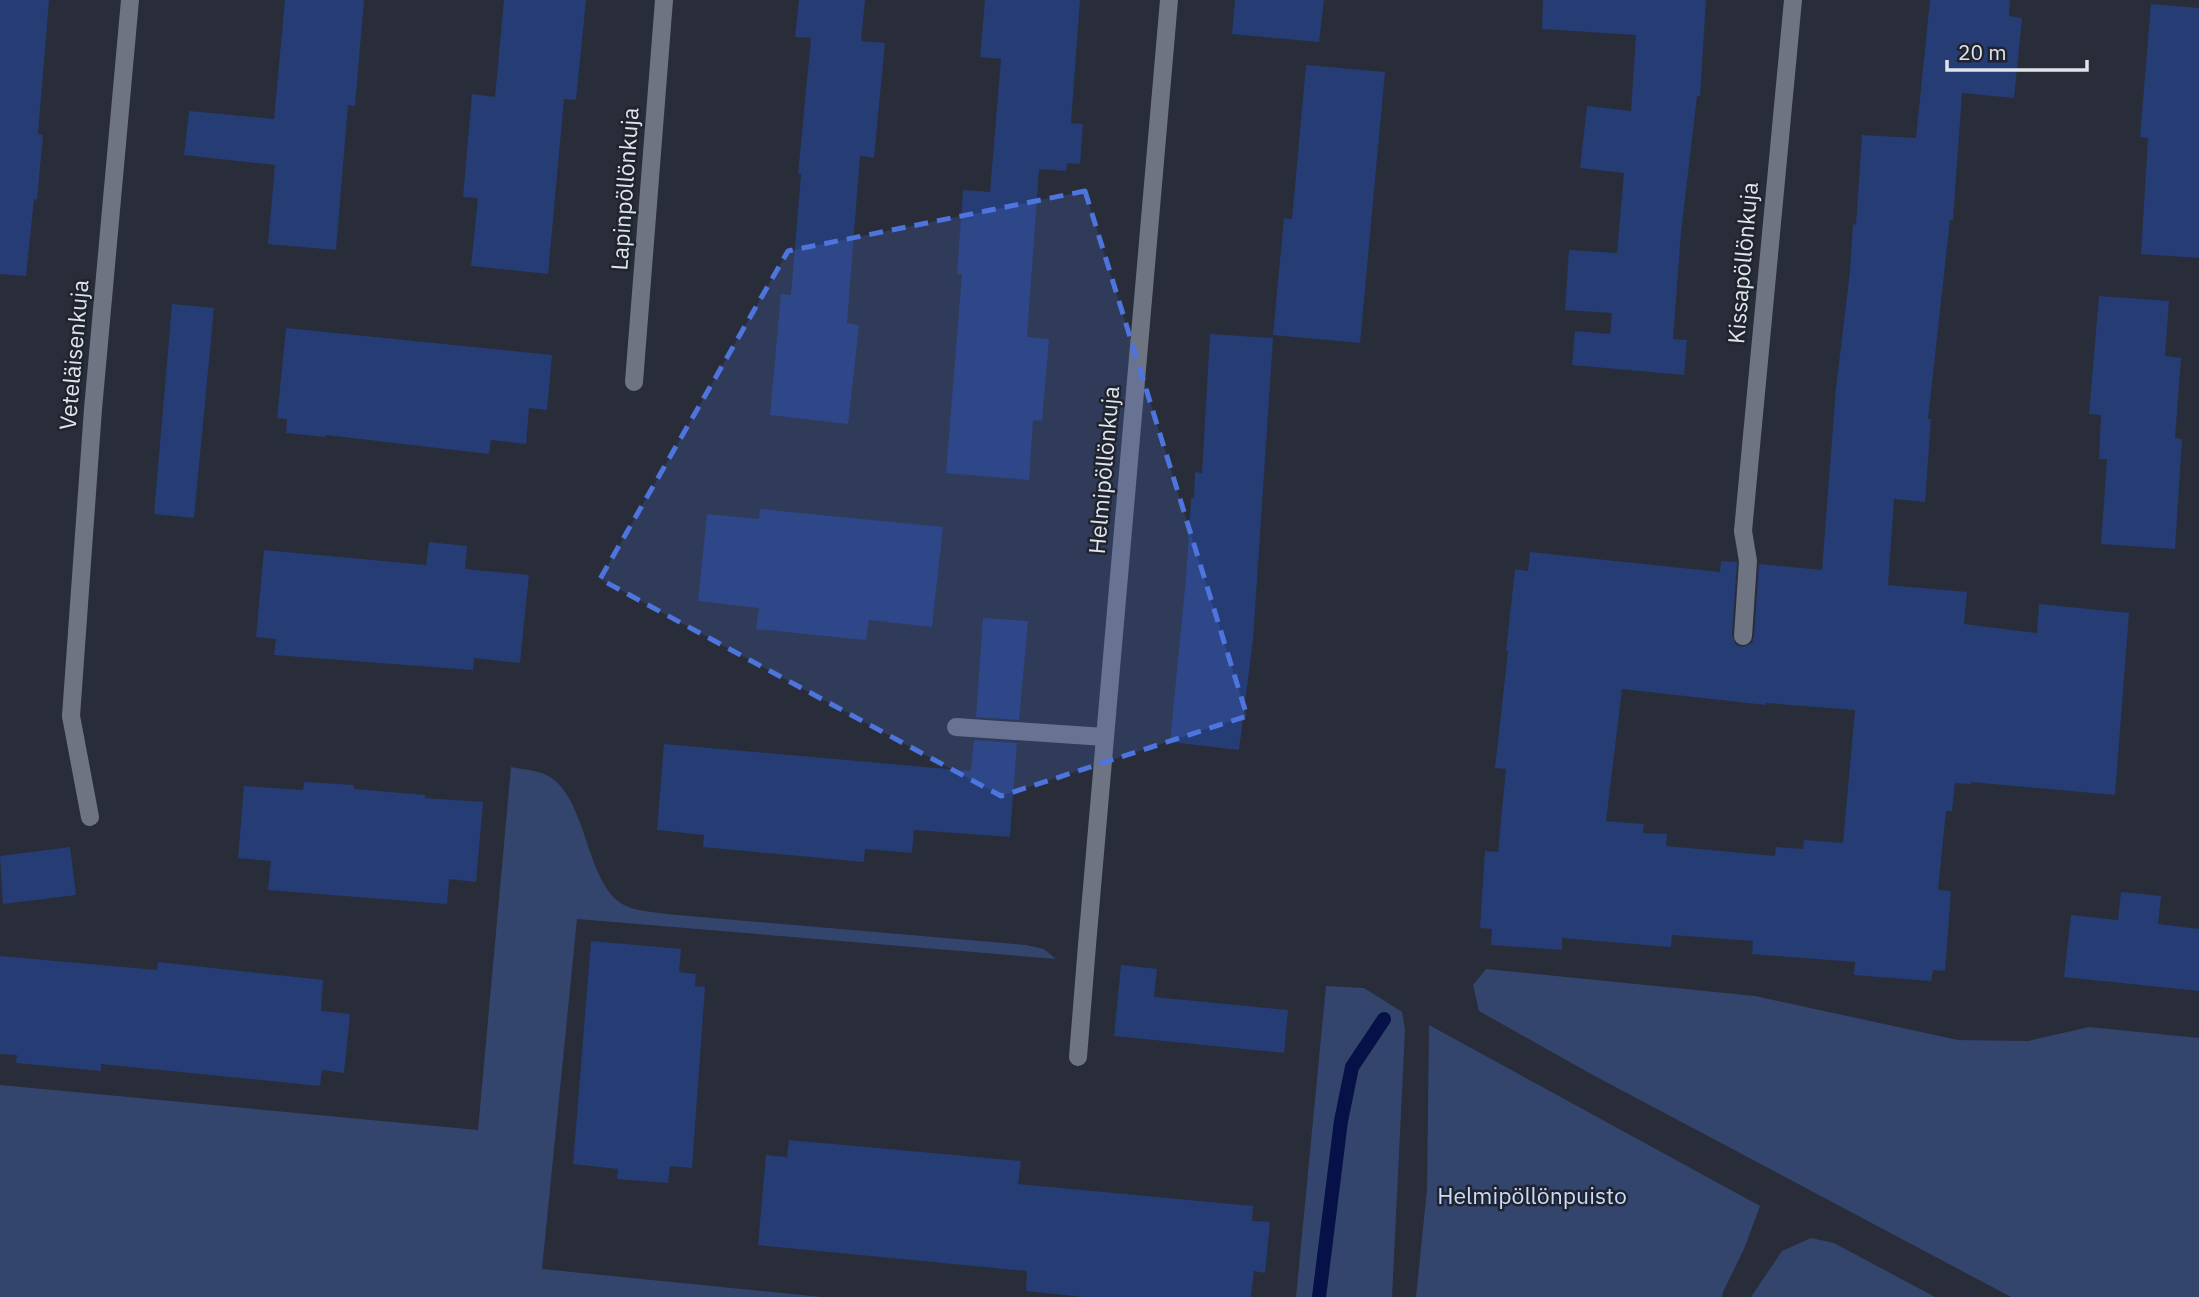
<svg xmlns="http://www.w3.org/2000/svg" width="2199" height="1297" viewBox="0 0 2199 1297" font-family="'IBM Plex Sans',sans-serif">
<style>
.green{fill:#33446d}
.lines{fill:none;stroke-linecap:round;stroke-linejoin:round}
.stream{stroke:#051147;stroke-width:14}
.building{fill:#263c75;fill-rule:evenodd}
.service{stroke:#6e7481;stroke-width:18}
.minor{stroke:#6e7481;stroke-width:18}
.marked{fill:#4e74dd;fill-opacity:0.2;stroke:#4e74dd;stroke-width:5;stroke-dasharray:14 9;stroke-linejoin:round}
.labels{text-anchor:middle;stroke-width:5;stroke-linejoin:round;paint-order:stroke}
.street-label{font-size:23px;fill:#e0e4eb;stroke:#1f242f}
.park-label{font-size:23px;fill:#cadbfe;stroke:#1f242f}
</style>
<rect width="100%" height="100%" fill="#282d39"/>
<g class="green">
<path d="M 511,767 C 526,770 541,770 553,779 C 588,806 587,885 624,905 C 635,911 653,912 666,914 L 1026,945 L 1044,949 L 1056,959 L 577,919 L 542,1269 L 822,1297 L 0,1297 L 0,1085 L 478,1130 Z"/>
<path d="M 1486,969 L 1755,996 L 1958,1040 L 2028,1041 L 2089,1027 L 2199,1038 L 2199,1297 L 2011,1297 L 1591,1074 L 1479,1011 L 1473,985 Z"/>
<path d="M 1326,986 L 1364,988 L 1402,1012 L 1405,1030 L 1392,1297 L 1296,1297 Z"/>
<path d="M 1429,1025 L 1760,1206 L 1744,1249 L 1723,1292 L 1722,1297 L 1416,1297 L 1427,1189 Z"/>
<path d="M 1811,1238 L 1834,1243 L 1935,1297 L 1751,1297 L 1782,1251 Z"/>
</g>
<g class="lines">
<path class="stream" d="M 1319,1297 L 1341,1121 L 1352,1067 L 1384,1019"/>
</g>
<g class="building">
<path d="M 0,0 L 49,0 L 38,134 L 43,135 L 37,200 L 34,199 L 26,276 L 0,274 Z"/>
<path d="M 285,0 L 364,0 L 355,106 L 348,105 L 336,250 L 268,244 L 275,165 L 184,155 L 189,111 L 274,119 Z"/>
<path d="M 504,0 L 586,0 L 576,100 L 564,99 L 548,274 L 471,266 L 478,198 L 463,197 L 472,94 L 495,97 Z"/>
<path d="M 799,0 L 865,0 L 861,41 L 885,43 L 874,158 L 860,156 L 847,323 L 859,325 L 848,424 L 770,415 L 781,294 L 791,295 L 801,174 L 798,174 L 811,38 L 795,37 Z"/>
<path d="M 985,0 L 1080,0 L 1071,123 L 1083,124 L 1080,164 L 1067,163 L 1066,171 L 1039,169 L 1027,337 L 1049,339 L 1042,421 L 1033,420 L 1029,480 L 946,473 L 962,274 L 957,274 L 963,190 L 990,192 L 1001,59 L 980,57 Z"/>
<path d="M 1235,0 L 1324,0 L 1319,42 L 1232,34 Z"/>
<path d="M 1543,0 L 1706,0 L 1700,96 L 1697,96 L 1681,233 L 1673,339 L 1687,340 L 1684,375 L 1572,365 L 1575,331 L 1610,334 L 1612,313 L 1565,310 L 1569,250 L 1617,253 L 1624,173 L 1580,168 L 1587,106 L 1631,111 L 1636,35 L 1542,29 Z"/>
<path d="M 1930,0 L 2010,0 L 2009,16 L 2022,18 L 2014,98 L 1962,93 L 1953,220 L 1950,220 L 1928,419 L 1931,419 L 1925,502 L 1894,499 L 1888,585 L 1967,592 L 1964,624 L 2037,633 L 2039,604 L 2129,613 L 2115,795 L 1971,782 L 1971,784 L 1955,783 L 1952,811 L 1946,811 L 1938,890 L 1951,891 L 1945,971 L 1933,970 L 1931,981 L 1854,975 L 1855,962 L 1752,954 L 1753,941 L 1672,935 L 1671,947 L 1562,938 L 1562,950 L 1491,945 L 1492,929 L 1480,928 L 1485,851 L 1498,852 L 1506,769 L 1495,768 L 1508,651 L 1506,651 L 1515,569 L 1528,571 L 1530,552 L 1720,572 L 1721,561 L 1737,562 L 1732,635 L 1736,645 L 1743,647 L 1752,643 L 1754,637 L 1759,564 L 1822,570 L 1836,388 L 1850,271 L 1853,224 L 1856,225 L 1862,135 L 1916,138 ZM 1622,689 L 1766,705 L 1766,703 L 1855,710 L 1843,843 L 1804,840 L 1803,849 L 1776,847 L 1775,856 L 1666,846 L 1667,834 L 1643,833 L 1644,824 L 1606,821 Z"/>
<path d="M 2151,4 L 2199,8 L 2199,258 L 2141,254 L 2148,138 L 2140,137 Z"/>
<path d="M 1306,65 L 1385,72 L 1360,343 L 1273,335 L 1284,218 L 1292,219 Z"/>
<path d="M 2099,296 L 2169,301 L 2165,356 L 2181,358 L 2175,438 L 2182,439 L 2175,549 L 2101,544 L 2107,459 L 2099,459 L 2101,415 L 2089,414 Z"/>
<path d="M 172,304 L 214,308 L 194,518 L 154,514 Z"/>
<path d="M 286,328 L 552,355 L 547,410 L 529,408 L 526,444 L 491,440 L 489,454 L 326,435 L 325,437 L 286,433 L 287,419 L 277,418 Z"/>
<path d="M 1210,334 L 1273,338 L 1253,640 L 1239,750 L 1170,742 L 1186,578 L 1191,498 L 1194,498 L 1195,472 L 1202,473 Z"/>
<path d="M 760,509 L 943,527 L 932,627 L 869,620 L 866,640 L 756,629 L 759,608 L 698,601 L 707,514 L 759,519 Z"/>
<path d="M 429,542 L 467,546 L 465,569 L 529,575 L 520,663 L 474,658 L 473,670 L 274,655 L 276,639 L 256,637 L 264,550 L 426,565 Z"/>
<path d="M 983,618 L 1028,621 L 1019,720 L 976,717 Z"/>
<path d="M 974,740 L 1017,743 L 1010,837 L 914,830 L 912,853 L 865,849 L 864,862 L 703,847 L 704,835 L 657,830 L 664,744 L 971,771 Z"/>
<path d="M 304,782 L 354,785 L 354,789 L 425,795 L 425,798 L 483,802 L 476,882 L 449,879 L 447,904 L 268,890 L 271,861 L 238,858 L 244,786 L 303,790 Z"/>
<path d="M 70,847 L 76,895 L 3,904 L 0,856 Z"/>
<path d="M 2121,892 L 2161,896 L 2158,924 L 2199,929 L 2199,991 L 2064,977 L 2071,915 L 2118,920 Z"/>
<path d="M 591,941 L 681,949 L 679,972 L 696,974 L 695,986 L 705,987 L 692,1168 L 670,1166 L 668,1183 L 617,1179 L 618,1169 L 573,1164 Z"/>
<path d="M 0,956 L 157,970 L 158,962 L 323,980 L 321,1011 L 350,1014 L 344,1073 L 322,1070 L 320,1086 L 101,1064 L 101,1071 L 16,1063 L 17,1055 L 0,1054 Z"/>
<path d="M 1121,965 L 1157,969 L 1154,997 L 1288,1010 L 1284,1053 L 1114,1036 Z"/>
<path d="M 789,1140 L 1021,1161 L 1018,1184 L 1253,1206 L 1252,1221 L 1270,1222 L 1265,1273 L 1254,1271 L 1251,1297 L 1083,1297 L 1026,1291 L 1027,1271 L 758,1245 L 766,1155 L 787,1157 Z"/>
</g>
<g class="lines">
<g class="service">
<path d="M 1743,531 L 1748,561 L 1743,636"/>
<path d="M 71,716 L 90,817"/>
<path d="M 956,727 L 1105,737"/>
<path d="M 1078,1057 L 1087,945"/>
</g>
<g class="minor">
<path d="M 634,382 L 664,0"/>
<path d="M 1743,531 L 1793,0"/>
<path d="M 71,716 L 93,409 L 130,0"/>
<path d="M 1087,945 L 1169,0"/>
</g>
</g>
<path class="marked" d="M 1085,191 L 1247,716 L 1001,796 L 600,579 L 788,251 Z"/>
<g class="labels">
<g class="street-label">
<text transform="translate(625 189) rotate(-86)" y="8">Lapinpöllönkuja</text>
<text transform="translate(1743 263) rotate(-85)" y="8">Kissapöllönkuja</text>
<text transform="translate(74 355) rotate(-85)" y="8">Veteläisenkuja</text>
<text transform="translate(1104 470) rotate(-85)" y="8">Helmipöllönkuja</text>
</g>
<g class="park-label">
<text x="1532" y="1204">Helmipöllönpuisto</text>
</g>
</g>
<path d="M1947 60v10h140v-10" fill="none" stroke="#e0e4eb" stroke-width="3.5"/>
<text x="1958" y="60" font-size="21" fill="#e0e4eb" stroke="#1f242f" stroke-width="5" paint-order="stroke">20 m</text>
</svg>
